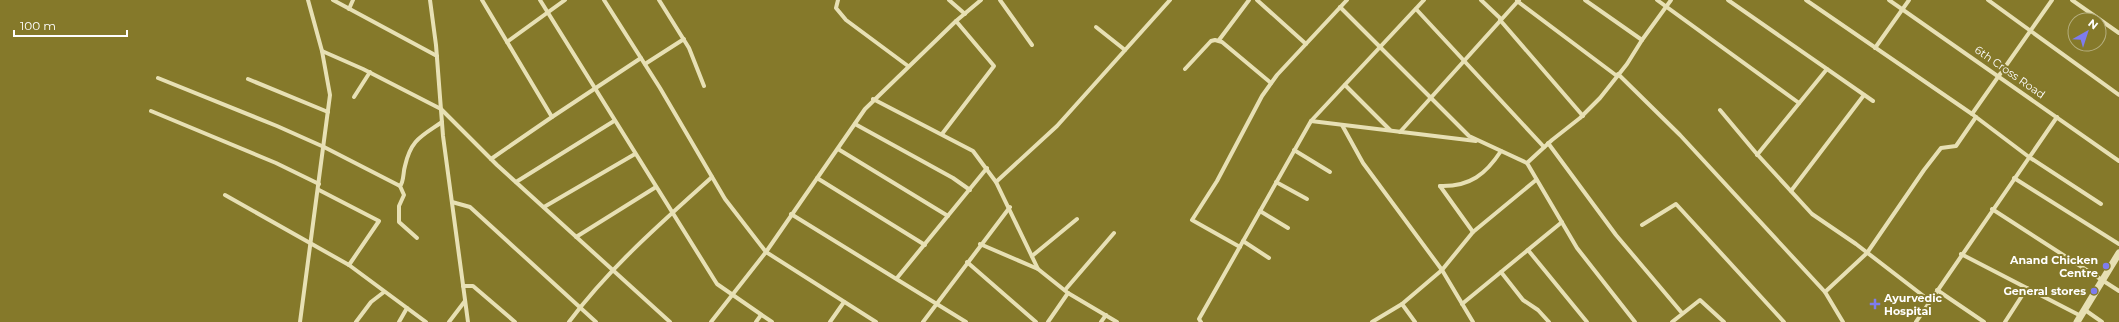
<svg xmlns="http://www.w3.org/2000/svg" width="2119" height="322" viewBox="0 0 2119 322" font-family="Montserrat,sans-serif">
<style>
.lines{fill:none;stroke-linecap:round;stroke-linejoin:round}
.minor{stroke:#e7e0b4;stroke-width:4}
.tertiary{stroke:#e7e0b4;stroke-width:7}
.poi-dot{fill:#7e7cee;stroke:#85792a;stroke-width:1.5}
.labels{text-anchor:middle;stroke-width:4;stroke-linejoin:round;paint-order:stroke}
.street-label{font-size:11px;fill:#fff;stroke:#85792a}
.poi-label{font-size:11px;font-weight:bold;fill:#fff;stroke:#85792a;text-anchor:end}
</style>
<rect width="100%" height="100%" fill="#85792a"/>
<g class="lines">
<g class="minor">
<path d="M 333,0 L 437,56"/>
<path d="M 430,0 L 436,45 L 443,136 L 468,322"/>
<path d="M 482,0 L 552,117"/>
<path d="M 540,0 L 717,284 L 772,322"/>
<path d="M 604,0 L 660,88 L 725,199 L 766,252 L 876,322"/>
<path d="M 659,0 L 689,48 L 704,86"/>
<path d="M 838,0 L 836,8 L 846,20 L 908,66"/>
<path d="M 949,0 L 965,14"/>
<path d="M 1000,0 L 1032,45"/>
<path d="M 1257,0 L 1306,44"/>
<path d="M 1481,0 L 1501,19"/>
<path d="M 1585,0 L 1642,40"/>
<path d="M 1657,0 L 1799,103"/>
<path d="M 1728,0 L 1873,101"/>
<path d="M 1806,0 L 1972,114"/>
<path d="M 1889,0 L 2119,161"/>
<path d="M 1988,0 L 2119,95"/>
<path d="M 2052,0 L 1972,114 L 2029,157 L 2101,204"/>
<path d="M 2072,0 L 2119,33"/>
<path d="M 1517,1 L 1617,76"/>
<path d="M 1340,7 L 1469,136 L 1527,163"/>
<path d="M 349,9 L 353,0"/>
<path d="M 1416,9 L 1544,147"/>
<path d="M 1500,20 L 1583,116"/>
<path d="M 1096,27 L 1125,50"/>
<path d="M 1219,40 L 1249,0"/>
<path d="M 507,42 L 565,0"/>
<path d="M 1875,48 L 1909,0"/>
<path d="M 322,51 L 363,69 L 441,109 L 497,165 L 670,322"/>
<path d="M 645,64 L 684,39"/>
<path d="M 1185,69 L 1211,41 L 1215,40 L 1222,42 L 1271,83"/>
<path d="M 1618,74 L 1680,135 L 1825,292 L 1843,322"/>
<path d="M 158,78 L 277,126 L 324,147 L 400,186"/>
<path d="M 248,79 L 328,112"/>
<path d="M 1345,85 L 1390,130"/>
<path d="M 354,97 L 370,72"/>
<path d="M 873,99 L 973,151 L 996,182 L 1038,269"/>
<path d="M 1720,110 L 1756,153 L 1812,214 L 1856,244 L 1930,301"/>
<path d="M 151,111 L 276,163 L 319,184"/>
<path d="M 1311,121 L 1476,141"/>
<path d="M 855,124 L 953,178 L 970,190"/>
<path d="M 1342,125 L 1363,163 L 1442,270 L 1473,322"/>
<path d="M 1400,132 L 1519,0"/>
<path d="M 942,134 L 994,66 L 956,21"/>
<path d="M 1548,143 L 1616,235 L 1682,313"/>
<path d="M 838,149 L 948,216"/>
<path d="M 1294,150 L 1330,172"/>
<path d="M 1757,155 L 1827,69"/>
<path d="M 491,159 L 552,117 L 641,58"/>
<path d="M 817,178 L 925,245"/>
<path d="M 2014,178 L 2119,244"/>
<path d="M 516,182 L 614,121"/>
<path d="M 996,182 L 1057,126 L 1170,0"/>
<path d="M 1276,182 L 1307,199"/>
<path d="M 1440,186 C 1470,187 1486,174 1501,151"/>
<path d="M 1440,186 L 1473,232"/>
<path d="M 319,190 L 379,221 L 349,265"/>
<path d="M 1791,191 L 1864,95"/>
<path d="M 225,195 L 349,265 L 426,322"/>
<path d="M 452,202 L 470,207 L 596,322"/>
<path d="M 544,207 L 635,154"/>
<path d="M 1992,209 L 2119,291"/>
<path d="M 1260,211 L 1288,228"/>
<path d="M 791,214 L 966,322"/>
<path d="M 1642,225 L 1676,204 L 1784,322"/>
<path d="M 576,237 L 656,187"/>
<path d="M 417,238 L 399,222 L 399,206 L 404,195 L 400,186 C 404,182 403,172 405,166 C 411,139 422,136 442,122"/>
<path d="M 1243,241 L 1269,258"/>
<path d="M 980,244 L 1038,269 L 1068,293 L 1117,322"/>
<path d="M 1240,247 L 1192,220 L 1217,181 L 1262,96 L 1277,75 L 1347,0"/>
<path d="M 1528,250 L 1587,322"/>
<path d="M 1961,254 L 2081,316"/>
<path d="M 1032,256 L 1077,219"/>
<path d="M 967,262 L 1036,322"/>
<path d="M 1501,272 L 1523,300 L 1538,310 L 1549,322"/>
<path d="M 897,278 L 987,168"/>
<path d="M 463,286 L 473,286 L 515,322"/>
<path d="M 1065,290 L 1114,233"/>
<path d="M 1937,290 L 1984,322"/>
<path d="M 1825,292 L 1867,253 L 1924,170 L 1941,148 L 1956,146 L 1976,117"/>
<path d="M 1402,304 L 1415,322"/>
<path d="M 1462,304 L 1562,222"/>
<path d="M 2085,310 L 2102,322"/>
<path d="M 300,322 L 330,95 L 322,51 L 308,0"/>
<path d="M 356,322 L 371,302 L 384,292"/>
<path d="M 399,322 L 407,308"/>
<path d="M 449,322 L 465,301"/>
<path d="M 569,322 C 609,268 662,222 712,177"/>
<path d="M 711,322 L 766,252 L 865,109 L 956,21 L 981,0"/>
<path d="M 756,322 L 761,315"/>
<path d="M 830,322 L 844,302"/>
<path d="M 923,322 L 1010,207"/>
<path d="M 1048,322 L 1068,293"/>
<path d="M 1101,322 L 1106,315"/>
<path d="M 1201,322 L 1199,319 L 1311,121 L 1424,0"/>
<path d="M 1372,322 L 1402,304 L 1442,270 L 1473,232 L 1536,180"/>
<path d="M 1635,322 L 1577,248 L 1527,163 L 1552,140 L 1580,118 L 1600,98 L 1627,64 L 1642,40 L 1671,0"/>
<path d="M 1672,322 L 1700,300 L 1724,322"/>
<path d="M 1916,322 L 2057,117"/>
<path d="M 2005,322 L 2027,288"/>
</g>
<path class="tertiary" d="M 2077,322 L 2119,253"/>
</g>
<g class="poi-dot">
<circle cx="2106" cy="266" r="4"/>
<circle cx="2094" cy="291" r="4"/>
<path d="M1873 298h4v4h4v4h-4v4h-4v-4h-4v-4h4z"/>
</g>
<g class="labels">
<g class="street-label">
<text transform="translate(2010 72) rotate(35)" y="4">6th Cross Road</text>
</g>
<g class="poi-label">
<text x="2098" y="264">Anand Chicken<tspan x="2098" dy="13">Centre</tspan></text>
<text x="2086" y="295">General stores</text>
<text x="1884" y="302" text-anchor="start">Ayurvedic<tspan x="1884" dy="13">Hospital</tspan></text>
</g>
</g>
<g transform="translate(2087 32) rotate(39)"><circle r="19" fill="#85792a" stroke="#b6af7f"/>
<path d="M0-3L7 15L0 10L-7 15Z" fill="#7e7cee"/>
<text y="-6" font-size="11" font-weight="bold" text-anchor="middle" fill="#ffffff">N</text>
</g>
<path d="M14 30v6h113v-6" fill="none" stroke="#ffffff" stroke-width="2"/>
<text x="20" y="30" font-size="12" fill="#ffffff" stroke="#85792a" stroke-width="3" paint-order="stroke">100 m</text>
</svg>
